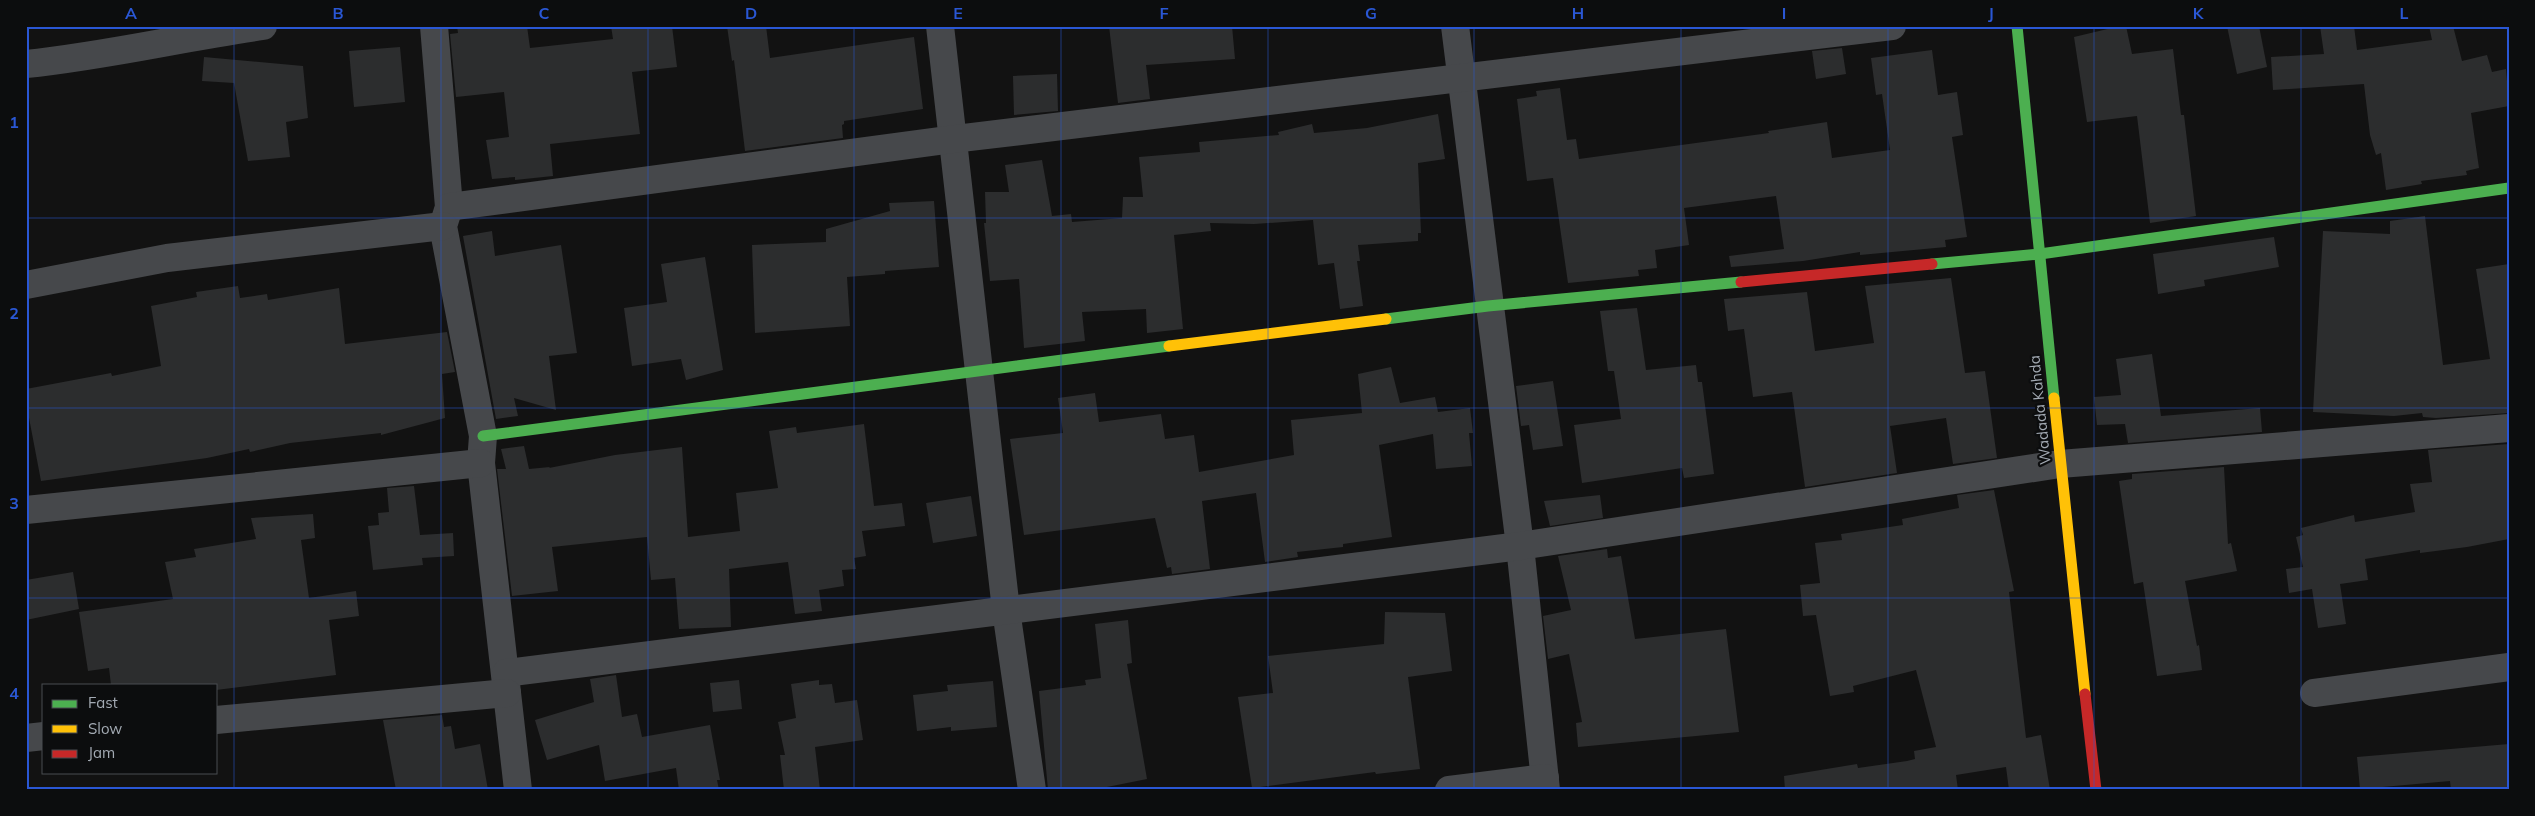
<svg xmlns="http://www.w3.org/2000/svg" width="2535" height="816" viewBox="0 0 2535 816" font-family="Mulish,sans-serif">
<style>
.building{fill:#2c2d2e}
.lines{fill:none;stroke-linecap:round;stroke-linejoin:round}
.street{stroke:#46484b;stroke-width:28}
.fast{stroke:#4caf50;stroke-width:11}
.slow{stroke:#ffc107;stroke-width:11}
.jam{stroke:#c62828;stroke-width:11}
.grid{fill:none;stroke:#2a57d4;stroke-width:1;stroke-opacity:0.55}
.labels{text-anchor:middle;stroke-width:4.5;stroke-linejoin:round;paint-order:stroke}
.street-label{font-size:15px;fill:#a3aab3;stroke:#0c0d0e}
.neatline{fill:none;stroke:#2a57d4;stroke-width:2}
.grid-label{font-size:16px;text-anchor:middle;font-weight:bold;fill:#2a57d4}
</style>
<rect width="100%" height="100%" fill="#121212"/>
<g class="building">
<path d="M 457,26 L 527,26 L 530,48 L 613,39 L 611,26 L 672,26 L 677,67 L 632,72 L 640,134 L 550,144 L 553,176 L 515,180 L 515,177 L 492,179 L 486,140 L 509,137 L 504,92 L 456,97 L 450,34 L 458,33 Z"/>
<path d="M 727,26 L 766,26 L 770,58 L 914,37 L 923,109 L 844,121 L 844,124 L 842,125 L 843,138 L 745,151 L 734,60 L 732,61 Z"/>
<path d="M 1109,26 L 1232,26 L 1235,59 L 1146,65 L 1150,99 L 1118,103 Z"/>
<path d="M 2120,26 L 2126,26 L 2132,54 L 2173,49 L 2181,115 L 2184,115 L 2196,216 L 2150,223 L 2137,116 L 2087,122 L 2074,37 Z"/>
<path d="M 2227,26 L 2259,26 L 2267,67 L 2237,74 Z"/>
<path d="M 2320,26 L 2354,26 L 2357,50 L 2432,40 L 2429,26 L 2453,26 L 2462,61 L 2487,55 L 2492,72 L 2506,69 L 2509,106 L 2471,113 L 2479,168 L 2466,171 L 2467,175 L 2421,181 L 2422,184 L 2386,190 L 2381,153 L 2376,155 L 2370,135 L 2364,84 L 2273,90 L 2271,57 L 2324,54 Z"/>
<path d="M 400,47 L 405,102 L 354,107 L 349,51 Z"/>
<path d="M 1842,48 L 1846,74 L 1816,79 L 1812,51 Z"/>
<path d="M 1932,50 L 1938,95 L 1957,92 L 1963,135 L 1952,137 L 1967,237 L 1945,240 L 1946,247 L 1860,255 L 1860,252 L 1803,261 L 1731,267 L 1729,256 L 1784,249 L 1776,196 L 1684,208 L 1689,245 L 1655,250 L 1657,268 L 1638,270 L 1639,276 L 1568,283 L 1553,178 L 1527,181 L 1517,99 L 1537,96 L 1536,91 L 1560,88 L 1567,140 L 1576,139 L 1579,159 L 1769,133 L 1768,131 L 1827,122 L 1832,158 L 1890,150 L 1882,94 L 1876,95 L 1871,58 Z"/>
<path d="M 204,57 L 303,66 L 308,118 L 286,122 L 290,157 L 248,161 L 234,83 L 202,81 Z"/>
<path d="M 1057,74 L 1058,111 L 1014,115 L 1013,76 Z"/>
<path d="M 1438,114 L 1445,159 L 1418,163 L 1421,233 L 1418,233 L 1418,241 L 1358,245 L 1360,261 L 1357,261 L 1363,306 L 1340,309 L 1334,263 L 1318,265 L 1313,220 L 1254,224 L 1210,223 L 1211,231 L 1174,235 L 1183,329 L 1147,333 L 1146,309 L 1082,312 L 1085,341 L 1024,348 L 1019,279 L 990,281 L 984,223 L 986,223 L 985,192 L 1009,192 L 1005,165 L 1042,160 L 1052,216 L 1071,214 L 1072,222 L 1122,218 L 1123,197 L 1143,197 L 1139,157 L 1200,152 L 1199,142 L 1279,135 L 1278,132 L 1312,124 L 1314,133 L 1367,128 Z"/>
<path d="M 934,201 L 939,267 L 885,271 L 885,274 L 847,277 L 850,326 L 755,333 L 752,245 L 826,242 L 826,229 L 890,211 L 889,203 Z"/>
<path d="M 2425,216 L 2443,365 L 2490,359 L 2476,269 L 2509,264 L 2509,413 L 2436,418 L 2423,417 L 2422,413 L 2394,416 L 2313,412 L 2323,231 L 2390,234 L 2390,221 Z"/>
<path d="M 492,231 L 495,256 L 561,245 L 577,353 L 549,356 L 556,410 L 514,398 L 518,416 L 496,419 L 463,236 Z"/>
<path d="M 2274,237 L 2279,267 L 2204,280 L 2205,286 L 2158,294 L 2153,254 Z"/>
<path d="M 705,257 L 723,370 L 686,380 L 681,359 L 632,366 L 624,308 L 667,302 L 661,264 Z"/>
<path d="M 1951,278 L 1965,373 L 1985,371 L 1997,458 L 1953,464 L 1946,418 L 1890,426 L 1897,473 L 1805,487 L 1792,392 L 1753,397 L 1744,329 L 1728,331 L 1724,299 L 1807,292 L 1815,351 L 1874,343 L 1865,286 Z"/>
<path d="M 238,286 L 240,298 L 267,294 L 268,300 L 339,288 L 345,344 L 447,332 L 455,372 L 442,374 L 445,418 L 381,435 L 381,433 L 290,443 L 250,452 L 249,449 L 207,458 L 41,481 L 26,402 L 26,389 L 111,373 L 112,376 L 161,366 L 151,306 L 197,297 L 196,292 Z"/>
<path d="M 1637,308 L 1646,370 L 1696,365 L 1698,382 L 1702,382 L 1714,474 L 1684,478 L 1682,468 L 1582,483 L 1574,425 L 1621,419 L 1614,371 L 1608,371 L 1600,311 Z"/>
<path d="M 2152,354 L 2161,416 L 2260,408 L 2262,432 L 2128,443 L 2125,424 L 2097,425 L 2094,397 L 2121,395 L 2116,359 Z"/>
<path d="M 1391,367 L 1400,403 L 1435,397 L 1438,412 L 1470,408 L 1473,433 L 1469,433 L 1472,466 L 1436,469 L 1433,434 L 1379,445 L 1392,537 L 1343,544 L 1343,547 L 1297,552 L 1298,557 L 1265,562 L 1256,493 L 1202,501 L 1210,569 L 1172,574 L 1171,567 L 1167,568 L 1155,518 L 1024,535 L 1010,439 L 1063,433 L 1058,398 L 1095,393 L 1099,422 L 1161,414 L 1165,439 L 1194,435 L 1199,472 L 1294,455 L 1291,420 L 1362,413 L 1358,374 Z"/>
<path d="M 1553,381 L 1563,446 L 1533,450 L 1529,425 L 1521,426 L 1516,386 Z"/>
<path d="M 864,424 L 874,506 L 902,503 L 905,526 L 862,531 L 866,556 L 854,558 L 856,569 L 842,570 L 844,586 L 819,590 L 822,611 L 795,614 L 788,562 L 729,569 L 731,627 L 679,629 L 675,578 L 651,580 L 647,537 L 552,547 L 558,591 L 512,596 L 497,469 L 506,469 L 501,449 L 524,446 L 529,469 L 550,467 L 549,468 L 615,455 L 682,447 L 688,537 L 740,531 L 736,493 L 778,488 L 769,431 L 796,427 L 797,433 Z"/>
<path d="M 2509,444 L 2509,539 L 2467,547 L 2420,553 L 2420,550 L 2365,559 L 2368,580 L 2340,584 L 2346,624 L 2318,628 L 2312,589 L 2289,593 L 2286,569 L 2303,567 L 2296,537 L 2303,535 L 2301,528 L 2354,515 L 2355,522 L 2415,512 L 2410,484 L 2432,482 L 2428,450 Z"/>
<path d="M 2224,467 L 2228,544 L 2231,543 L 2237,571 L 2185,581 L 2197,646 L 2199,645 L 2202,670 L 2157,676 L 2143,582 L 2134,584 L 2119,481 L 2132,479 L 2132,474 Z"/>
<path d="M 414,486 L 420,535 L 453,533 L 454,556 L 422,558 L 423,565 L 373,570 L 368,526 L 379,525 L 378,513 L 389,512 L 387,488 Z"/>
<path d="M 1994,490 L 2014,591 L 2009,592 L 2026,738 L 2041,735 L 2050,790 L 2009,790 L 2006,767 L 1956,775 L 1958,790 L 1785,790 L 1784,776 L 1857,764 L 1858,768 L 1907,761 L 1915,759 L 1914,751 L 1936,747 L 1916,670 L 1853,686 L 1854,692 L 1830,696 L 1816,615 L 1803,616 L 1800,585 L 1820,583 L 1815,543 L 1842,540 L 1841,534 L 1903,525 L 1902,519 L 1959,508 L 1957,495 Z"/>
<path d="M 1600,495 L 1603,518 L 1550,526 L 1544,501 Z"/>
<path d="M 971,496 L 977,536 L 933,543 L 926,503 Z"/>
<path d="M 313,514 L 315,538 L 301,540 L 309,598 L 356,591 L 359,616 L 329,620 L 336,675 L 216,690 L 216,685 L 111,685 L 109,668 L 88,671 L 79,612 L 173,599 L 165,562 L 196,557 L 194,549 L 256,539 L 251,518 Z"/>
<path d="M 1607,549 L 1608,558 L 1621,556 L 1635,639 L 1726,629 L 1739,732 L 1578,747 L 1576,723 L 1582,722 L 1569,654 L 1548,659 L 1543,616 L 1571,610 L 1558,556 Z"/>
<path d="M 73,572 L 79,609 L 26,620 L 26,580 Z"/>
<path d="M 1385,612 L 1445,613 L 1452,671 L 1408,677 L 1420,769 L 1376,774 L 1375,772 L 1252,788 L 1238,697 L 1273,693 L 1268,656 L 1384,644 Z"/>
<path d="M 1128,620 L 1132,663 L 1127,664 L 1147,779 L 1092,790 L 1048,790 L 1039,691 L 1086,685 L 1085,680 L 1101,678 L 1095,624 Z"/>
<path d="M 616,675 L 622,717 L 637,714 L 642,737 L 710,725 L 720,780 L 717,780 L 719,790 L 679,790 L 676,768 L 605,781 L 599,745 L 547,760 L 535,720 L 594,702 L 590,679 Z"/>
<path d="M 739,680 L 742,709 L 713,712 L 710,683 Z"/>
<path d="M 819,680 L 819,685 L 832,684 L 835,703 L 857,700 L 863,740 L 815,747 L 820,790 L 784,790 L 780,755 L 785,755 L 778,722 L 796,718 L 791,684 Z"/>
<path d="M 993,681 L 997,727 L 951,731 L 951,727 L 917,731 L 913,695 L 948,691 L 947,685 Z"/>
<path d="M 442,715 L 444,727 L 451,726 L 455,749 L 480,744 L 488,790 L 396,790 L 383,720 Z"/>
<path d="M 2509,744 L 2509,790 L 2451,790 L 2450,781 L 2360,789 L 2357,757 Z"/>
</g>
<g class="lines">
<g class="street">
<path d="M 434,26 L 449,207 L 443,226 L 483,436 L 481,463 L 518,790"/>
<path d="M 940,26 L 1006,610 L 1032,790"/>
<path d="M 1455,26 L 1520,546 L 1546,790"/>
<path d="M 26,64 C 106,56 184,37 263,26"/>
<path d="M 449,207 L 954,139 L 1892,26"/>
<path d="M 26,285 L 167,258 L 443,226"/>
<path d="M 26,510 L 481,463"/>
<path d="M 506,673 L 1520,546 L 2060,464 L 2509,428"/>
<path d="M 2314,693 L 2509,667"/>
<path d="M 216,720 L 507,693"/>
<path d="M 26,738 L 44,736"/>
<path d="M 1449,790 L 1545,778"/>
</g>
<g class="fast">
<path d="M 2017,26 L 2054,398"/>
<path d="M 1932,264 L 2040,254 L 2509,188"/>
<path d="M 1386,319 L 1488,306 L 1741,282"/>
<path d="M 483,436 L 1169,346"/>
</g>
<g class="slow">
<path d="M 1169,346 L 1386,319"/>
<path d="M 2054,398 L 2085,694"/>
</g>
<g class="jam">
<path d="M 1741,282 L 1932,264"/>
<path d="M 2085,694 L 2096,790"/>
</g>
</g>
<path class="grid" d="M 234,26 L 234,790M 441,26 L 441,790M 648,26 L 648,790M 854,26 L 854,790M 1061,26 L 1061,790M 1268,26 L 1268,790M 1474,26 L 1474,790M 1681,26 L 1681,790M 1888,26 L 1888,790M 2094,26 L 2094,790M 2301,26 L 2301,790M 26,218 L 2509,218M 26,408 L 2509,408M 26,598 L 2509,598"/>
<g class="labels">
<g class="street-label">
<text transform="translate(2040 410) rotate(-96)" y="5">Wadada Kahda</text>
</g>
</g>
<rect width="2535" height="816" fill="none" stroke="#0c0d0e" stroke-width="55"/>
<rect x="42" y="684" width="175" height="90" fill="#0c0d0e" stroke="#484c50"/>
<rect x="52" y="700" width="25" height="8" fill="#4caf50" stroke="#484c50"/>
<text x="88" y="708" font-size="15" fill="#a3aab3">Fast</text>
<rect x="52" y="725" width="25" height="8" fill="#ffc107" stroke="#484c50"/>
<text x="88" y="734" font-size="15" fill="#a3aab3">Slow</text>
<rect x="52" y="750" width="25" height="8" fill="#c62828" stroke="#484c50"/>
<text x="88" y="758" font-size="15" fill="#a3aab3">Jam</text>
<rect x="28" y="28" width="2480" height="760" class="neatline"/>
<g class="grid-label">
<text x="131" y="19">A</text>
<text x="338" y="19">B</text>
<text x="544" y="19">C</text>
<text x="751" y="19">D</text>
<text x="958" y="19">E</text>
<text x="1164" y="19">F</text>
<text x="1371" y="19">G</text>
<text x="1578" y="19">H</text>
<text x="1784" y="19">I</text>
<text x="1991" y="19">J</text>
<text x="2198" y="19">K</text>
<text x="2404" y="19">L</text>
<text x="14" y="128">1</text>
<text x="14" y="319">2</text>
<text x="14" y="509">3</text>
<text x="14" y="699">4</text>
</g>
</svg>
